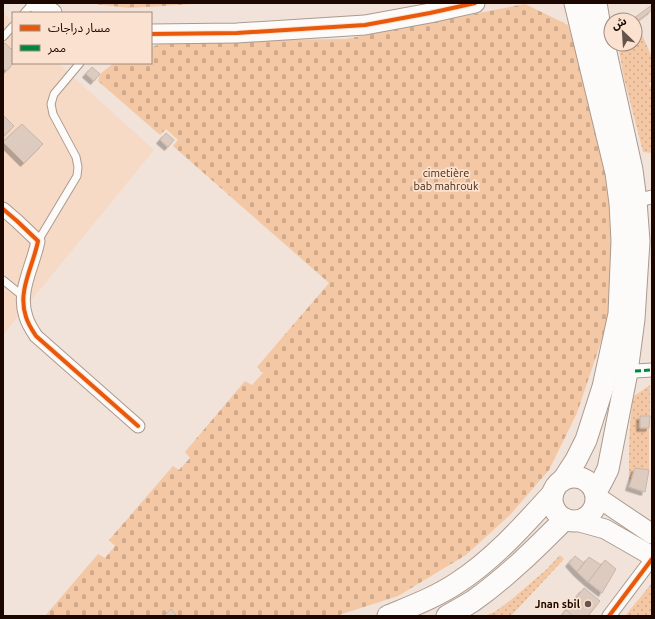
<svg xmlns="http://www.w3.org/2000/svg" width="655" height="619" viewBox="0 0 655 619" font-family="Ubuntu,'Noto Sans Arabic',sans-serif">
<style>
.built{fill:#f6dac5}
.grass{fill:url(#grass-dots)}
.cemetery{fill:url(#cemetery-stones)}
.building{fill:#dccbbe;stroke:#c8b6aa;filter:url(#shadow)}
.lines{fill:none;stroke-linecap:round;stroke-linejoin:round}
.lane-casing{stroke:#ab9a8e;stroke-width:9}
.street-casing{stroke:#ab9a8e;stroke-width:15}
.secondary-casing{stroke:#ab9a8e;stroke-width:21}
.primary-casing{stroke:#ab9a8e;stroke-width:23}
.lane{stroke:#fdfbf9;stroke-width:7}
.street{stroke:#fdfbf9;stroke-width:13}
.secondary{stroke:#fdfbf9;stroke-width:19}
.primary{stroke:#fdfbf9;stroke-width:21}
.quiet{stroke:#00873e;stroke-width:3;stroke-dasharray:6 3;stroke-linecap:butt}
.cycleway-casing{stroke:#fbe2d0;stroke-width:6}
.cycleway{stroke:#e8590c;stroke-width:4}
.poi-dot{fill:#66544c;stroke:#fbe2d0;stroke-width:1.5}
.labels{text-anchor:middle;stroke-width:3.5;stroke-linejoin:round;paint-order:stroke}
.park-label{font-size:11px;fill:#46280e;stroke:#fbe2d0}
.poi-label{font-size:11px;font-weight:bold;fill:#1b0700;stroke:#fbe2d0;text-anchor:end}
</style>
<defs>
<pattern id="grass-dots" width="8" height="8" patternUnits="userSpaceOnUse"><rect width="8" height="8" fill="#f5c8a5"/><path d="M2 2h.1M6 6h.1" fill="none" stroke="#d1aa8c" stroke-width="1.8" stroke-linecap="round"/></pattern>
<pattern id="cemetery-stones" width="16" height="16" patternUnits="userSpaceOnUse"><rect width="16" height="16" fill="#f5c8a5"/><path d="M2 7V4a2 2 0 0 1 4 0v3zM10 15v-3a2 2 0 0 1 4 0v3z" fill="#d1aa8c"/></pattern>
<filter id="shadow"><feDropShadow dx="-3.5" dy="3.5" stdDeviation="0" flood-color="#0004"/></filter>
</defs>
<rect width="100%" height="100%" fill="#f1e3da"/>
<path class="built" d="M 3,13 L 13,22 L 13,63 L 58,63 L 154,150 L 3,335 Z"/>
<g class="grass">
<path d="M 639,28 L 652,57 L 652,81 L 649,83 L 652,89 L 652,153 L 643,152 L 624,78 L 618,44 L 635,44 L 635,29 Z"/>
<path d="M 650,385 L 650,416 L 640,416 L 640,428 L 649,428 L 649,470 L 629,487 C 629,458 628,424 634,396 Z"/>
<path d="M 560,555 L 564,559 L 511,616 L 485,616 L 496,611 L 512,599 L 547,569 Z"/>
<path d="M 652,583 L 652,616 L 625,616 Z"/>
</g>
<g class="cemetery">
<path d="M 85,3 L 209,3 L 130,8 Z"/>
<path d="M 525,4 L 568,25 L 586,85 L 611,201 L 610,315 L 577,413 L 549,470 L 510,515 L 466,555 L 398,596 L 336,616 L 45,616 L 98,554 L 105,558 L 115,546 L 109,540 L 173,466 L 179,470 L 190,458 L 185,452 L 245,381 L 252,385 L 263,373 L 257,367 L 329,283 L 173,146 L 178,140 L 166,129 L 160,135 L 98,81 L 100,74 L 114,63 L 151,63 L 151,47 L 164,43 L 256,40 L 346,39 Z"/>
</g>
<g class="building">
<path d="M 652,5 L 652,10 L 636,22 L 634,18 Z"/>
<path d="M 5,43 L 11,49 L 13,47 L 13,63 L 14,63 L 6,71 L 3,68 L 3,45 Z"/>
<path d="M 92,67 L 100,74 L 94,81 L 86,74 Z"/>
<path d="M 3,115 L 14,126 L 3,137 Z"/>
<path d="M 22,124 L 43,144 L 24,163 L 3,142 Z"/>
<path d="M 166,133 L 174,140 L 168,147 L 160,140 Z"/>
<path d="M 640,416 L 650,416 L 649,428 L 640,428 Z"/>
<path d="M 635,468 L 649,470 L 645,492 L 629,487 Z"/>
<path d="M 575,556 L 584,563 L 577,572 L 569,563 Z"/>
<path d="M 589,557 L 601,565 L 588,582 L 577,572 Z"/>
<path d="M 605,560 L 616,569 L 602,593 L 588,582 Z"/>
<path d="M 584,588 L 600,601 L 588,616 L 573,616 L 566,610 Z"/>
<path d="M 171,609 L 177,616 L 164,616 Z"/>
<path d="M 566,610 L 573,616 L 561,616 Z"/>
</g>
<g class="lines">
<defs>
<g id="lane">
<path d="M 24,13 L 33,3"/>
<path d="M 3,37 L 13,26"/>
<path d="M 38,241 L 77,176 L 78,167 L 76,157 L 53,114 L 51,104 L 54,94 L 80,63"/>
<path d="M 3,280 L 24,297"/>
</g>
<g id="street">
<path d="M 630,202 L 652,197"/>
<path d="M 3,209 L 17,221 L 38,241 C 33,267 17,291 26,317 C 28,324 32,330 36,336 L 138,426"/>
<path d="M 635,371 L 652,370"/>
<path d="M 609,616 L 652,559"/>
</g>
<g id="secondary">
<path d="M 36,3 L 52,13"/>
<path d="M 151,34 L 237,33 L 365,25 L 430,13 L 475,3"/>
<path d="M 597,497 L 652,534"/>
<path d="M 576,521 L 605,529 L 652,556"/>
</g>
<g id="primary">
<path d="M 596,3 L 599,21 L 632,170 L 636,201 L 639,241 L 634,319 L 627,372 L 608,469 L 602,481 L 596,492"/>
<circle cx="574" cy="499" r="22"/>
<path d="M 563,480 L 576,460 L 586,440 L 603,387 L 619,314 L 622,241 L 620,203 L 616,173 L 575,3"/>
<path d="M 388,616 C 412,606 436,597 457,583 C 494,559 524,525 553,493"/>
<path d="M 447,616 C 456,611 465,606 473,601 C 507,577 536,548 565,519"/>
</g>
</defs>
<use href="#lane" class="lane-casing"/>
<use href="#street" class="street-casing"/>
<use href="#secondary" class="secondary-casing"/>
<use href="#primary" class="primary-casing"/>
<use href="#lane" class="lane"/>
<use href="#street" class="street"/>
<use href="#secondary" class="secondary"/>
<use href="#primary" class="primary"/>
<path class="quiet" d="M 635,371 L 652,370"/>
<defs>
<g id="cycleway">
<path d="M 151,34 L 237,33 L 365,25 L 430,13 L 475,3"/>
<path d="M 3,209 L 17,221 L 38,241 C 33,267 17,291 26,317 C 28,324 32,330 36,336 L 138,426"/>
<path d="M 609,616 L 652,559"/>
</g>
</defs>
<use href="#cycleway" class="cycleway-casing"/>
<use href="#cycleway" class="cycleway"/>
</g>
<circle class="poi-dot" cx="588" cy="604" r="4"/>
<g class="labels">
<g class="park-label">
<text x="446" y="177">cimetière<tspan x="446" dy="13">bab mahrouk</tspan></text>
</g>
<g class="poi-label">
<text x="580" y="608">Jnan sbil</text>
</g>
</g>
<rect width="655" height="619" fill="none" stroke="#1b0700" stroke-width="8"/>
<rect x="12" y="12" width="140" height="52" fill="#fbe2d0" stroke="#a18a7d"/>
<rect x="20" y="25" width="20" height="6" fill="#e8590c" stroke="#a18a7d"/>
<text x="48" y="32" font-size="12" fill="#1b0700">مسار دراجات</text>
<rect x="20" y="45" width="20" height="6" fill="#00873e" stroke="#a18a7d"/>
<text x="48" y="52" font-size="12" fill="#1b0700">ممر</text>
<g transform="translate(623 32) rotate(335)"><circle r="19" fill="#fbe2d0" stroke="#a18a7d"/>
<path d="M0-3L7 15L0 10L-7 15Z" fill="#66544c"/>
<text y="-6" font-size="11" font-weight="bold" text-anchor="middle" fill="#1b0700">ش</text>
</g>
</svg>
